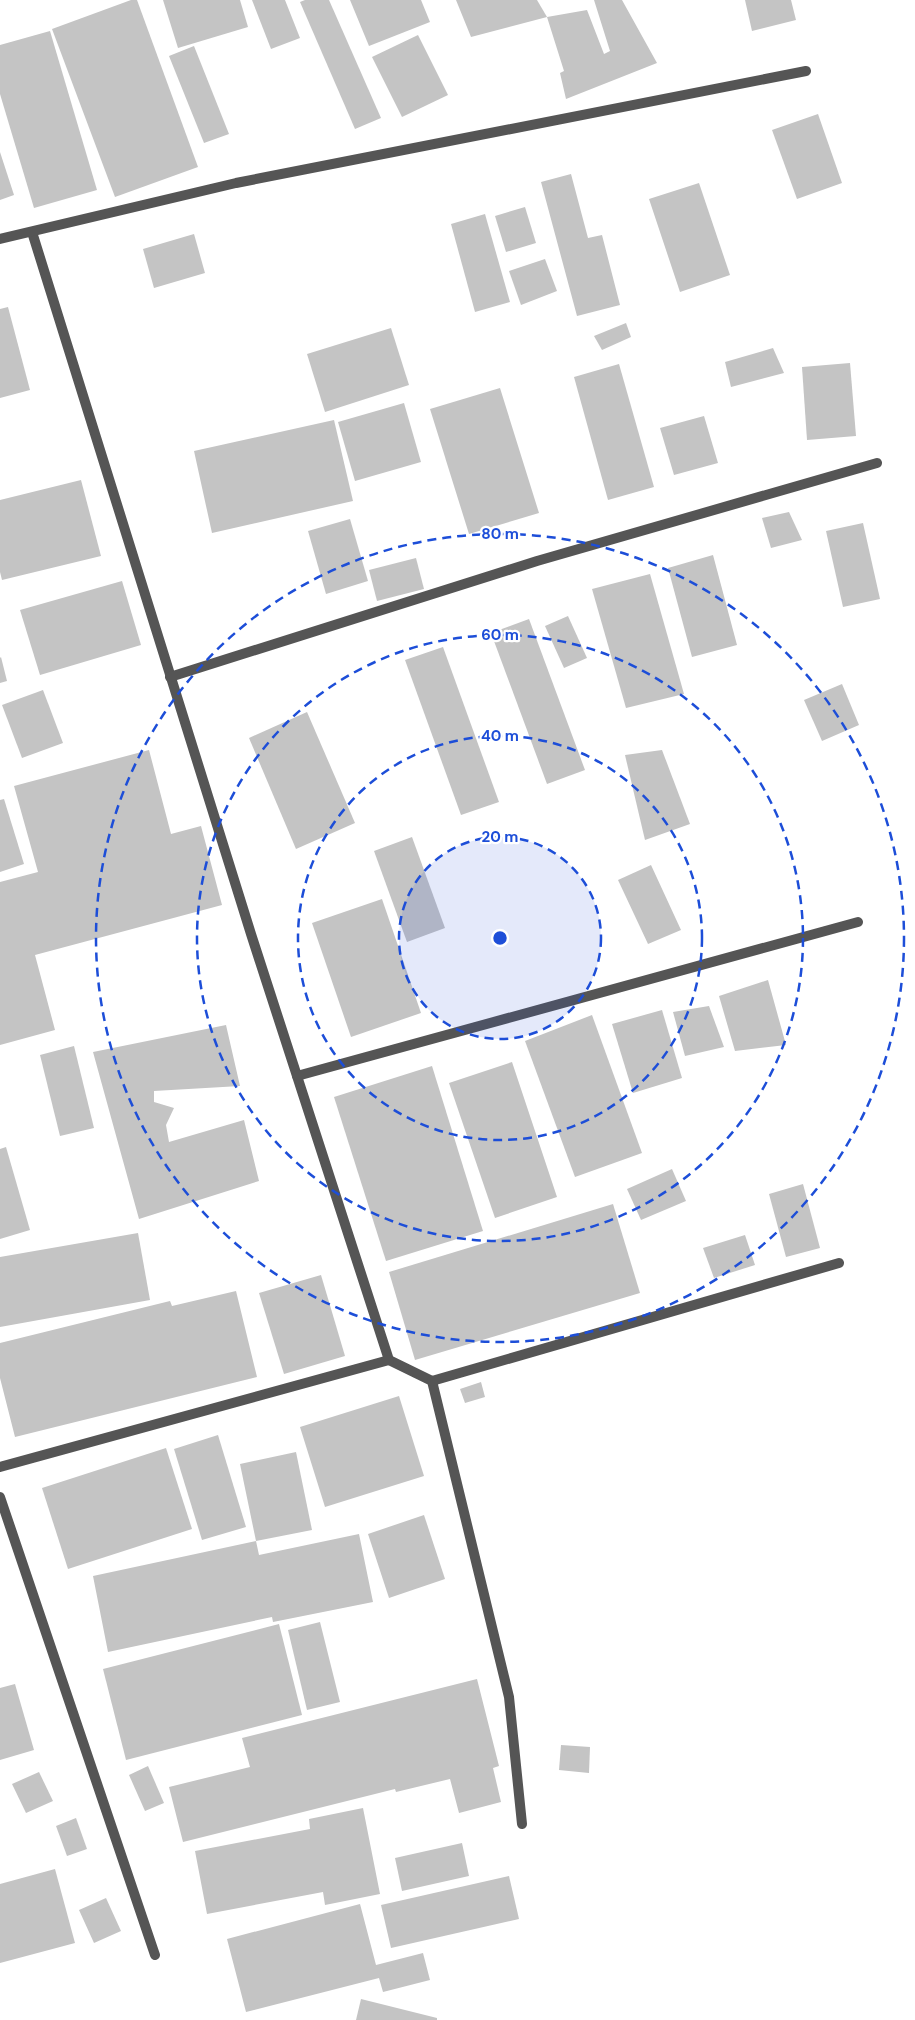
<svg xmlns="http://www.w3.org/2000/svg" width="915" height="2020" viewBox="0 0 915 2020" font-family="'DM Sans',sans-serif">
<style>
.building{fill:#c4c4c4}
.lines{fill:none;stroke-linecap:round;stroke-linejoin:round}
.street{stroke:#555;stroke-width:10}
.ring{fill:none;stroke:#1d4ed8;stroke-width:2.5;stroke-dasharray:9 6}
.centre{fill:#1d4ed8;stroke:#fff;stroke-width:2.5}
.ring-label{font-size:15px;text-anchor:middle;font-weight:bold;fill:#1d4ed8;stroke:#fff;stroke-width:4.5;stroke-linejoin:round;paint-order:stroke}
</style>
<rect width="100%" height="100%" fill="#fff"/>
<g class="building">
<path d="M 131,0 L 137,0 L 198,167 L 115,197 L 52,29 Z"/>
<path d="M 163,0 L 240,0 L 248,27 L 178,48 Z"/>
<path d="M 252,0 L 285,0 L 300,38 L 271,49 Z"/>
<path d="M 305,0 L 329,0 L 381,118 L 355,129 L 300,2 Z"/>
<path d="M 350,0 L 421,0 L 430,22 L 369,46 Z"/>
<path d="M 456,0 L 537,0 L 547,17 L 471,37 Z"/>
<path d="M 594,0 L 622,0 L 657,63 L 566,99 L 560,73 L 564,71 L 547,17 L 587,10 L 604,54 L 610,51 Z"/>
<path d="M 745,0 L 791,0 L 796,20 L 752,31 Z"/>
<path d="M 50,31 L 97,190 L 34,208 L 0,94 L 0,45 Z"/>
<path d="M 418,35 L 448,95 L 402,117 L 372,57 Z"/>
<path d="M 194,46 L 229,134 L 204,143 L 169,56 Z"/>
<path d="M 818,114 L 842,183 L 797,199 L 772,130 Z"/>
<path d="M 0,152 L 14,195 L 0,200 Z"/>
<path d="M 571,174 L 588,238 L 602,235 L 620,305 L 577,316 L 541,182 Z"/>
<path d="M 699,183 L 730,275 L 680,292 L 649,199 Z"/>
<path d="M 525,207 L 536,243 L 506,252 L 495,216 Z"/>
<path d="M 485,214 L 510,302 L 475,312 L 451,224 Z"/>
<path d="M 194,234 L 205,273 L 154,288 L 143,249 Z"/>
<path d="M 545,259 L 557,291 L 521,305 L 509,271 Z"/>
<path d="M 8,307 L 30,390 L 0,398 L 0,309 Z"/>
<path d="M 626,323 L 631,337 L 602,350 L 594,336 Z"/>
<path d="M 391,328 L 409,385 L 325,412 L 307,354 Z"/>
<path d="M 773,348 L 784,373 L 731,387 L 725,362 Z"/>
<path d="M 850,363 L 856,436 L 807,440 L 802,367 Z"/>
<path d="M 619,364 L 654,487 L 608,500 L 574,377 Z"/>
<path d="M 500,388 L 539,513 L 469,534 L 430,409 Z"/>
<path d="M 404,403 L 421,462 L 355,481 L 338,422 Z"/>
<path d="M 704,416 L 718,463 L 674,475 L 660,428 Z"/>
<path d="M 334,420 L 353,501 L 212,533 L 194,451 Z"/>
<path d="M 81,480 L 101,556 L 2,580 L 0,572 L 0,500 Z"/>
<path d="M 789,512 L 802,540 L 771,548 L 762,518 Z"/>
<path d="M 350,519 L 368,581 L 326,594 L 308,531 Z"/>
<path d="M 863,523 L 880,599 L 843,607 L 826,531 Z"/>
<path d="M 713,555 L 737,645 L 692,657 L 668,568 Z"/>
<path d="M 416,558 L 424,589 L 377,601 L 369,570 Z"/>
<path d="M 650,574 L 684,694 L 626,708 L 592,589 Z"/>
<path d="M 122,581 L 141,645 L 40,675 L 20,610 Z"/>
<path d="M 568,616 L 587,658 L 564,668 L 545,626 Z"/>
<path d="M 529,619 L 585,770 L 547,784 L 491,633 Z"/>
<path d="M 443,647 L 499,802 L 461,815 L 405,660 Z"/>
<path d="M 1,657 L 7,681 L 0,683 L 0,658 Z"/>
<path d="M 842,684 L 859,725 L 822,741 L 804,700 Z"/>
<path d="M 43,690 L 63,743 L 22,758 L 2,705 Z"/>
<path d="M 307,712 L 355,823 L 296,849 L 249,738 Z"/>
<path d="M 149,750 L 171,834 L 201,826 L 222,905 L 35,955 L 55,1030 L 0,1045 L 0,882 L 38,872 L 14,786 Z"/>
<path d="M 662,750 L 690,824 L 645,840 L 625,755 Z"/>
<path d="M 4,799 L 24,864 L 0,872 L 0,800 Z"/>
<path d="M 412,837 L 445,928 L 407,942 L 374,851 Z"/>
<path d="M 651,865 L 681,930 L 648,944 L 618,880 Z"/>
<path d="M 382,899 L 421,1013 L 351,1037 L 312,923 Z"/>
<path d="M 768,980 L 786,1045 L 735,1051 L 719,996 Z"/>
<path d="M 709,1006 L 724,1047 L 685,1056 L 673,1012 Z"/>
<path d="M 662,1010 L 682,1078 L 633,1093 L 612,1024 Z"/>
<path d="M 592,1015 L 642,1153 L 575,1177 L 525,1041 Z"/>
<path d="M 226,1025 L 240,1086 L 154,1091 L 154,1102 L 174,1108 L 166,1125 L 169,1142 L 244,1120 L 259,1181 L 139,1219 L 93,1052 Z"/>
<path d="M 74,1046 L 94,1128 L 60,1136 L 40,1055 Z"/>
<path d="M 512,1062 L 557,1197 L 495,1218 L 449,1083 Z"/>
<path d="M 432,1066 L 483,1231 L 386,1261 L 334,1097 Z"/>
<path d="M 6,1147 L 30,1230 L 0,1239 L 0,1149 Z"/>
<path d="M 672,1169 L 686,1201 L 641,1220 L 627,1189 Z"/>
<path d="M 803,1184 L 820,1248 L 786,1257 L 769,1194 Z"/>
<path d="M 613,1204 L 640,1293 L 415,1360 L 389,1272 Z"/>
<path d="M 138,1233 L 150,1300 L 0,1327 L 0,1257 Z"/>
<path d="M 745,1235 L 755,1265 L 714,1278 L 703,1248 Z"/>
<path d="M 321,1275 L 345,1356 L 284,1374 L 259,1293 Z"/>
<path d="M 236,1291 L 257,1377 L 15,1437 L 0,1378 L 0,1343 L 170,1301 L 172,1306 Z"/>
<path d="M 481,1382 L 485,1397 L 465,1403 L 460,1389 Z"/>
<path d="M 399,1396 L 424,1476 L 325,1507 L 300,1427 Z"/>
<path d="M 218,1435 L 246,1527 L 202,1540 L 174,1449 Z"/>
<path d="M 166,1448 L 192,1529 L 68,1569 L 42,1488 Z"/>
<path d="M 296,1452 L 312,1530 L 256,1541 L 240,1464 Z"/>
<path d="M 424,1515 L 445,1579 L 389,1598 L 368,1534 Z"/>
<path d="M 359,1534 L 373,1602 L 273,1622 L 272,1617 L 108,1652 L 93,1576 L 256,1541 L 259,1555 Z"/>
<path d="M 320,1622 L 340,1702 L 307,1710 L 288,1630 Z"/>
<path d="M 279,1624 L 302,1715 L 126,1760 L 103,1669 Z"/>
<path d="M 477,1679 L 499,1766 L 493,1768 L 501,1802 L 459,1813 L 450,1779 L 396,1792 L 395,1789 L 183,1842 L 169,1787 L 250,1767 L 242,1738 Z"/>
<path d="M 15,1684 L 34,1750 L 0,1760 L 0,1688 Z"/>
<path d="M 561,1745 L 590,1747 L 589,1773 L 559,1770 Z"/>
<path d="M 148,1766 L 164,1803 L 145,1811 L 129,1775 Z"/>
<path d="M 39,1772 L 53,1801 L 26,1813 L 12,1784 Z"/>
<path d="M 363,1808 L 380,1894 L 325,1905 L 323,1892 L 207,1914 L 195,1851 L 310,1829 L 309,1819 Z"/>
<path d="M 76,1818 L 87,1849 L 67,1856 L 56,1826 Z"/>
<path d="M 462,1843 L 469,1876 L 402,1891 L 395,1858 Z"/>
<path d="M 55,1869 L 75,1943 L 0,1963 L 0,1884 Z"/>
<path d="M 509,1876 L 519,1919 L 391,1948 L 381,1905 Z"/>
<path d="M 106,1898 L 121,1931 L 94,1943 L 79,1910 Z"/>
<path d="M 360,1904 L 376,1965 L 423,1953 L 430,1980 L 383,1992 L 379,1978 L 246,2012 L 227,1939 Z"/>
<path d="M 361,1999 L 437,2018 L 437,2020 L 356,2020 Z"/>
</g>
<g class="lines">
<g class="street">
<path d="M 32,232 L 251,934 L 389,1360 L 432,1381 L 509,1697 L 522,1824"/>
<path d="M 0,239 L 236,183 L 806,71"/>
<path d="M 170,677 L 537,561 L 877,463"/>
<path d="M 297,1076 L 858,922"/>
<path d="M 432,1381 L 839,1263"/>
<path d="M 0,1467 L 389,1360"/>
<path d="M 0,1497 L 155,1955"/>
</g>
</g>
<circle cx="500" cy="938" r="101" fill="#1d4ed8" fill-opacity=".12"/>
<g class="ring">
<circle cx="500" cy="938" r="101"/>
<circle cx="500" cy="938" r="202"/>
<circle cx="500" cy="938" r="303"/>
<circle cx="500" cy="938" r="404"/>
</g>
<circle cx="500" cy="938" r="8" class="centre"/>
<g class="ring-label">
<text x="500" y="539">80 m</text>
<text x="500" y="640">60 m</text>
<text x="500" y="741">40 m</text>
<text x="500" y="842">20 m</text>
</g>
</svg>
